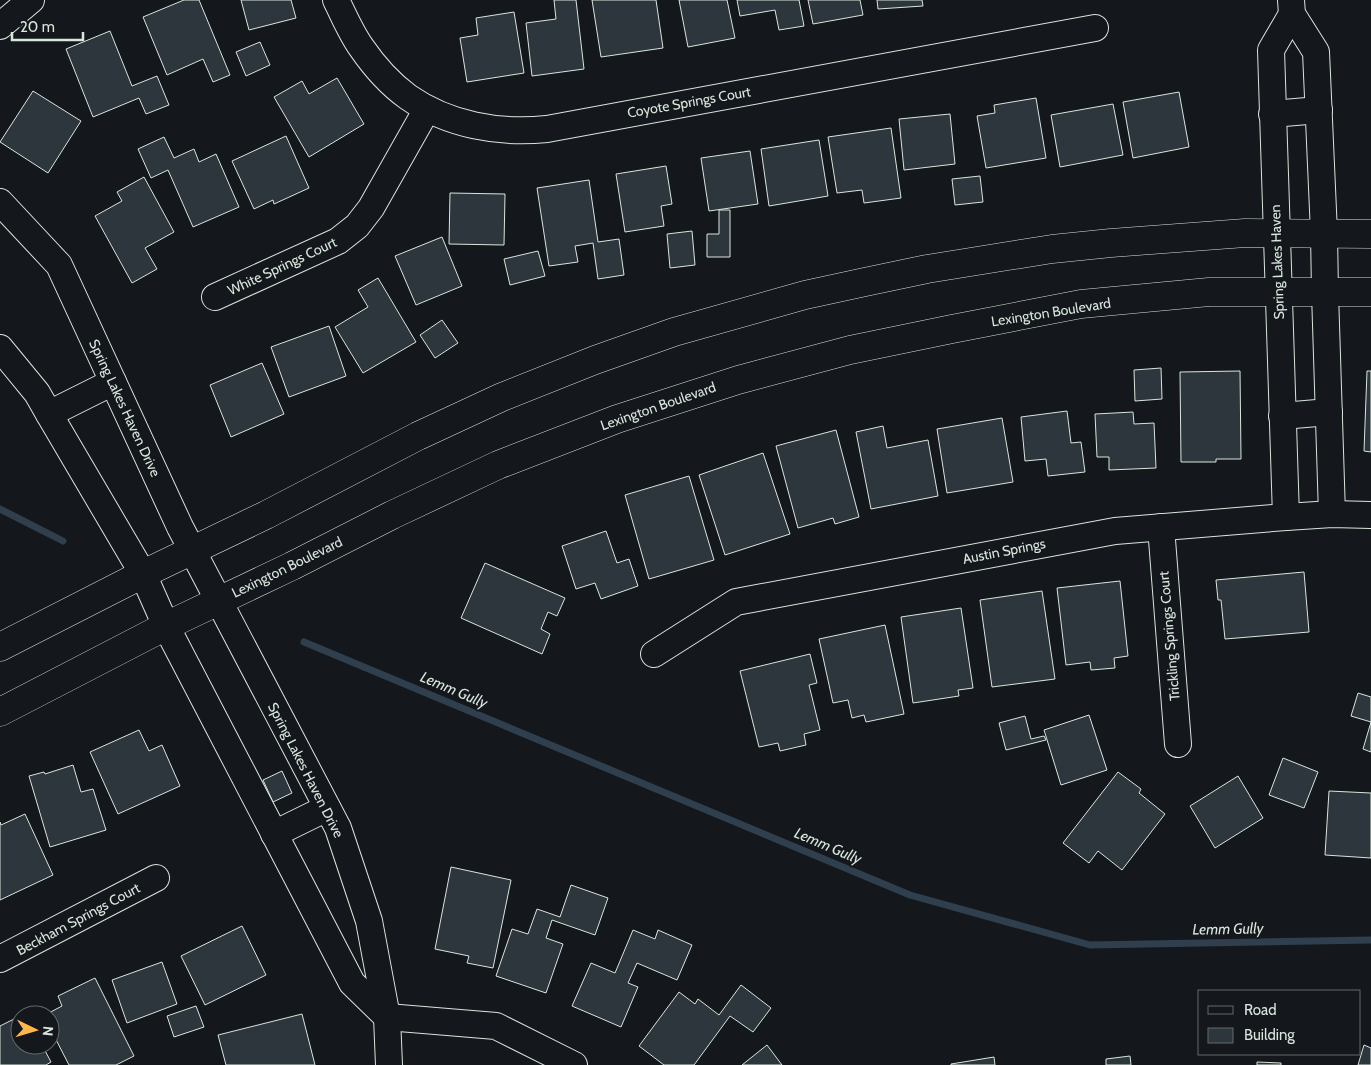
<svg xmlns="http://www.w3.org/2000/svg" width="1371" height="1065" viewBox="0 0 1371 1065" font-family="Cabin,sans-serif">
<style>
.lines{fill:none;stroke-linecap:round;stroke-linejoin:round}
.stream{stroke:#2f3f4d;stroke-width:7}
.building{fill:#2c363c;stroke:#d8e6dc}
.minor-casing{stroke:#d8e6dc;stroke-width:28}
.major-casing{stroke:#d8e6dc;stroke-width:29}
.minor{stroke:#14181c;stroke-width:26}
.major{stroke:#14181c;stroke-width:28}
.labels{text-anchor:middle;stroke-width:4;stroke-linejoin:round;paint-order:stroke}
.street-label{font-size:14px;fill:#d8e6dc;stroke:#14181c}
.water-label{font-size:15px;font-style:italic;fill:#d8e6dc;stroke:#14181c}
</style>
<rect width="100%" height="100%" fill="#14181c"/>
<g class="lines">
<g class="stream">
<path d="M 0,509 L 63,541"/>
<path d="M 304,642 L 910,895 L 1090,945 L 1371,940"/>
</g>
</g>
<g class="building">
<path d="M 184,0 L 199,0 L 230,75 L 213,82 L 203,59 L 167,75 L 143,17 Z"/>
<path d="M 241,0 L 291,0 L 296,18 L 249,30 Z"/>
<path d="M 554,0 L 576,0 L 584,69 L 532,76 L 526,23 L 556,19 Z"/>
<path d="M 592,0 L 656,0 L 663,48 L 601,57 Z"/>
<path d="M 679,0 L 727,0 L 735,38 L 688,47 Z"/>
<path d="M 737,0 L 799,0 L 804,26 L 779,30 L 775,10 L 740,16 Z"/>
<path d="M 808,0 L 860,0 L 863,15 L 813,24 Z"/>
<path d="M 877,0 L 922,0 L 923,6 L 878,9 Z"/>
<path d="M 514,12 L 524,73 L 467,82 L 460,38 L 478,35 L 476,18 Z"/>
<path d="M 110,31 L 132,86 L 157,76 L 169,105 L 146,114 L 139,98 L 93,117 L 66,49 Z"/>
<path d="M 260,42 L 270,65 L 246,76 L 236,52 Z"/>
<path d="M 337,78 L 364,124 L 309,157 L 274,97 L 302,81 L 309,94 Z"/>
<path d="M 33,91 L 81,121 L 48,173 L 0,142 Z"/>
<path d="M 1179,92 L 1189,147 L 1133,158 L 1123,102 Z"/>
<path d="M 1036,98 L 1046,158 L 986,168 L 977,116 L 995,113 L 994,105 Z"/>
<path d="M 1113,104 L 1123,155 L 1060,167 L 1051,115 Z"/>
<path d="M 950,114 L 955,164 L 904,170 L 899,119 Z"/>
<path d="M 891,128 L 901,198 L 864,203 L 862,190 L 837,193 L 828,137 Z"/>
<path d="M 286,136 L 309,188 L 274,204 L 273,200 L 254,209 L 232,161 Z"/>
<path d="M 164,137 L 174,158 L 194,149 L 199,162 L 216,154 L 239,207 L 193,227 L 168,170 L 151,178 L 138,149 Z"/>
<path d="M 819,140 L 828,196 L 769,206 L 761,149 Z"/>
<path d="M 750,151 L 758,204 L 709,211 L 701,158 Z"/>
<path d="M 666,166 L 672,204 L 661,206 L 664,226 L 625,232 L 616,174 Z"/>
<path d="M 980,176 L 983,202 L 955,205 L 952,179 Z"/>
<path d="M 144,177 L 174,232 L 145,248 L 157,269 L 132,283 L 95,216 L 122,201 L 117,192 Z"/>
<path d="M 589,180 L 598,242 L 619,239 L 624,275 L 598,279 L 593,243 L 575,246 L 578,262 L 549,266 L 537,188 Z"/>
<path d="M 450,193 L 505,194 L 504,245 L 449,244 Z"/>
<path d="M 719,210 L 730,210 L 730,257 L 707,257 L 707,234 L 719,234 Z"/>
<path d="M 692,231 L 695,265 L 670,268 L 667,234 Z"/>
<path d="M 442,237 L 462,286 L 416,305 L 395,256 Z"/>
<path d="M 538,251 L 545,276 L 510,285 L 504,259 Z"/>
<path d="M 378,278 L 416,342 L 363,373 L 335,327 L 368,307 L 358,290 Z"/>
<path d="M 442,320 L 458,343 L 435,358 L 420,335 Z"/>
<path d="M 329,326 L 346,376 L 289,397 L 271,347 Z"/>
<path d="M 262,363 L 284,414 L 231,437 L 210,385 Z"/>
<path d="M 1161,368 L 1162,399 L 1135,401 L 1134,370 Z"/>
<path d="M 1240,371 L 1241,459 L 1216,459 L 1216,462 L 1181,462 L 1180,372 Z"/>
<path d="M 1367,371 L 1371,371 L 1371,452 L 1364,451 Z"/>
<path d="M 1067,411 L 1071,443 L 1081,442 L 1085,472 L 1048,476 L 1046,459 L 1025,461 L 1021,417 Z"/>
<path d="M 1133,412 L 1134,424 L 1154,423 L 1156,468 L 1109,470 L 1109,457 L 1097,457 L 1095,414 Z"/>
<path d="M 1002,418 L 1013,482 L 947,493 L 937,429 Z"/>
<path d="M 883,426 L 887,448 L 928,440 L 938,496 L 871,509 L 856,432 Z"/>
<path d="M 836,430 L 859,517 L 835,524 L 833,518 L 798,528 L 776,446 Z"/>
<path d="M 763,453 L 790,534 L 725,555 L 699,475 Z"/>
<path d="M 689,476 L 714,560 L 649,579 L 625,495 Z"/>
<path d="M 606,531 L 617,563 L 629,559 L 638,586 L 601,599 L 595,583 L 576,589 L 562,546 Z"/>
<path d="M 485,563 L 565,598 L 557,616 L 548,612 L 541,629 L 550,634 L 542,654 L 461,618 Z"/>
<path d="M 1304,572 L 1309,632 L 1225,639 L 1221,600 L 1218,600 L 1216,580 Z"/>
<path d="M 1120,581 L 1128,656 L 1114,658 L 1115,668 L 1091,670 L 1090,662 L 1066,665 L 1057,588 Z"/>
<path d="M 1042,591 L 1055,679 L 992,687 L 980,600 Z"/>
<path d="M 961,608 L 973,688 L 958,690 L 959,696 L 913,703 L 901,617 Z"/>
<path d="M 885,625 L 904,714 L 866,722 L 864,715 L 852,718 L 848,700 L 833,703 L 819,639 Z"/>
<path d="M 810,654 L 817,683 L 809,685 L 820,730 L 804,734 L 806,745 L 780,751 L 778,743 L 759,747 L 740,671 Z"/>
<path d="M 1358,693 L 1371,697 L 1371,752 L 1363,749 L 1371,722 L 1351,716 Z"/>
<path d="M 1089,715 L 1107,770 L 1061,785 L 1044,730 Z"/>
<path d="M 1025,716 L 1031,739 L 1044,736 L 1046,740 L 1006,750 L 999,723 Z"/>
<path d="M 139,730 L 149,751 L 162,745 L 180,786 L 118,814 L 90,752 Z"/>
<path d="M 1283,758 L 1318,772 L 1304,808 L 1269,795 Z"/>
<path d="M 73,765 L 81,792 L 93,789 L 106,830 L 50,847 L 29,776 L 44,772 L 45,774 Z"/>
<path d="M 282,771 L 292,793 L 273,802 L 263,780 Z"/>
<path d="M 1118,772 L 1141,789 L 1139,793 L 1165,814 L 1122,870 L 1098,851 L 1089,863 L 1063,843 Z"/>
<path d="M 1238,776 L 1263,818 L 1215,848 L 1190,806 Z"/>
<path d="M 1329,791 L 1371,793 L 1371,858 L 1325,855 Z"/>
<path d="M 25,814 L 53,875 L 0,900 L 0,822 L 1,825 Z"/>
<path d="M 451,867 L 511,880 L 493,968 L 467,963 L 469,956 L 435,949 Z"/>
<path d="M 571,885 L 608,898 L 595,935 L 552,920 L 546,938 L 563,944 L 546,993 L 496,976 L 512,929 L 528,934 L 537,909 L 560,917 Z"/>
<path d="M 242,926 L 266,975 L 205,1005 L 181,956 Z"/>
<path d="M 633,930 L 655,939 L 658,930 L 692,945 L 677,980 L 637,963 L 628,983 L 638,987 L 621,1027 L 572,1006 L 591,963 L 615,973 Z"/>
<path d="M 162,962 L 177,1004 L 127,1023 L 112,980 Z"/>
<path d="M 95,978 L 134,1056 L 116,1065 L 69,1065 L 50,1028 L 50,1015 L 45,1015 L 62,1006 L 58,996 Z"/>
<path d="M 741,985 L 771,1008 L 753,1032 L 730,1016 L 694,1065 L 664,1065 L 639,1046 L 679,992 L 695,1004 L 698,999 L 719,1015 Z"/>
<path d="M 196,1006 L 204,1027 L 174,1037 L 167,1016 Z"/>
<path d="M 302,1014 L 315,1065 L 226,1065 L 218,1035 Z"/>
<path d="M 20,1016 L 20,1045 L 42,1045 L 51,1062 L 46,1065 L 0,1065 L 0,1026 Z"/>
<path d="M 767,1045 L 782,1065 L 742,1065 Z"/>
<path d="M 1364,1045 L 1371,1048 L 1371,1065 L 1358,1065 Z"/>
<path d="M 1130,1056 L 1131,1065 L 1106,1065 L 1106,1059 Z"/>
<path d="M 994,1057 L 995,1065 L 951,1065 L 951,1064 Z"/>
<path d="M 1257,1062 L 1281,1063 L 1281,1065 L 1257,1065 Z"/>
</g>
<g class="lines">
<defs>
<g id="minor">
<path d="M 336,0 C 344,16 351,33 361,47 C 374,66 390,84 408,97 C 448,125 499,134 547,129 L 1095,28"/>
<path d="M 1291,0 L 1292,14 L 1316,52 L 1324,233 L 1325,293 L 1332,514"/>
<path d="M 0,26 L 31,0"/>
<path d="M 1272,114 L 1319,110"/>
<path d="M 0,202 L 59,265 L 180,527 L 338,828 L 369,921 L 387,1017 L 389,1065"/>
<path d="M 215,297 L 338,241 L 357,226 L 371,208 L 427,109"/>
<path d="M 0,348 L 37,393 L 49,414 L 143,574 L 166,626 L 352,983 L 387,1017"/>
<path d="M 49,414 L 113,382"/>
<path d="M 1282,416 L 1329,412"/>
<path d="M 1286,517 L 1271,50 L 1292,14"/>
<path d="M 1161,527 L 1178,744"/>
<path d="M 654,654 L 736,602 L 1115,531 L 1286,517 L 1332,514 L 1371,515"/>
<path d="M 274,834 L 327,808"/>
<path d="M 0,959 L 156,878"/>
<path d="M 387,1017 L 496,1026 L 574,1065"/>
</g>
<g id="major">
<path d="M 0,647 L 143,574 L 266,515 L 418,436 L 502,397 L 595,360 L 674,332 L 805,295 L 865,282 L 927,269 L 1052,249 L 1111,243 L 1245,233 L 1371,234"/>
<path d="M 0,712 L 166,626 L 292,566 L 392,515 L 498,465 L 617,419 L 738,380 L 850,350 L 952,329 L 1081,304 L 1209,292 L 1371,292"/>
</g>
</defs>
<use href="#minor" class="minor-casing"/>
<use href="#major" class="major-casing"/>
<use href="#minor" class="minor"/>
<use href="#major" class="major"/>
</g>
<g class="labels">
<g class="street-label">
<text transform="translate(689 102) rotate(-10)" y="5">Coyote Springs Court</text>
<text transform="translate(1277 262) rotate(-92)" y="5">Spring Lakes Haven</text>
<text transform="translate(282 266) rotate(-25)" y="5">White Springs Court</text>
<text transform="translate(1051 312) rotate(-9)" y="5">Lexington Boulevard</text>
<text transform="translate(658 406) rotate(-19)" y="5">Lexington Boulevard</text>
<text transform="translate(125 408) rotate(65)" y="5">Spring Lakes Haven Drive</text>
<text transform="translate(1004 551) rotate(-11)" y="5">Austin Springs</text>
<text transform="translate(287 567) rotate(-26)" y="5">Lexington Boulevard</text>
<text transform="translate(1169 636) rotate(-95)" y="5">Trickling Springs Court</text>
<text transform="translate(306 770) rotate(63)" y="5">Spring Lakes Haven Drive</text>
<text transform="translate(78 919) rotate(-28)" y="5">Beckham Springs Court</text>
</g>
<g class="water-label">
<text transform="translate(454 690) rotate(23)" y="5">Lemm Gully</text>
<text transform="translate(828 846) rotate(23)" y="5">Lemm Gully</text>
<text transform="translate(1228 929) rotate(-1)" y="5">Lemm Gully</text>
</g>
</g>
<rect x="1198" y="990" width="162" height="65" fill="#14181c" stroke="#626a69"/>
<rect x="1208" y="1006" width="25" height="8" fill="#14181c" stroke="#626a69"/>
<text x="1244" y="1015" font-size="15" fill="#d8e6dc">Road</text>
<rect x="1208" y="1028" width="25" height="15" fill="#2c363c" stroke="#626a69"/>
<text x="1244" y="1040" font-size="15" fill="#d8e6dc">Building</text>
<g transform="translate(35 1030) rotate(95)"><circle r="24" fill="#14181c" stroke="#626a69"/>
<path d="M0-4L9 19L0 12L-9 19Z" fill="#ffb74d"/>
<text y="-8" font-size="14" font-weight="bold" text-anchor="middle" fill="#d8e6dc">N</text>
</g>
<path d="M12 32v8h71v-8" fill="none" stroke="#d8e6dc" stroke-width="2.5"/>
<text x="20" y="32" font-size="15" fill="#d8e6dc" stroke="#14181c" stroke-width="4" paint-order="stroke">20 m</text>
</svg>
